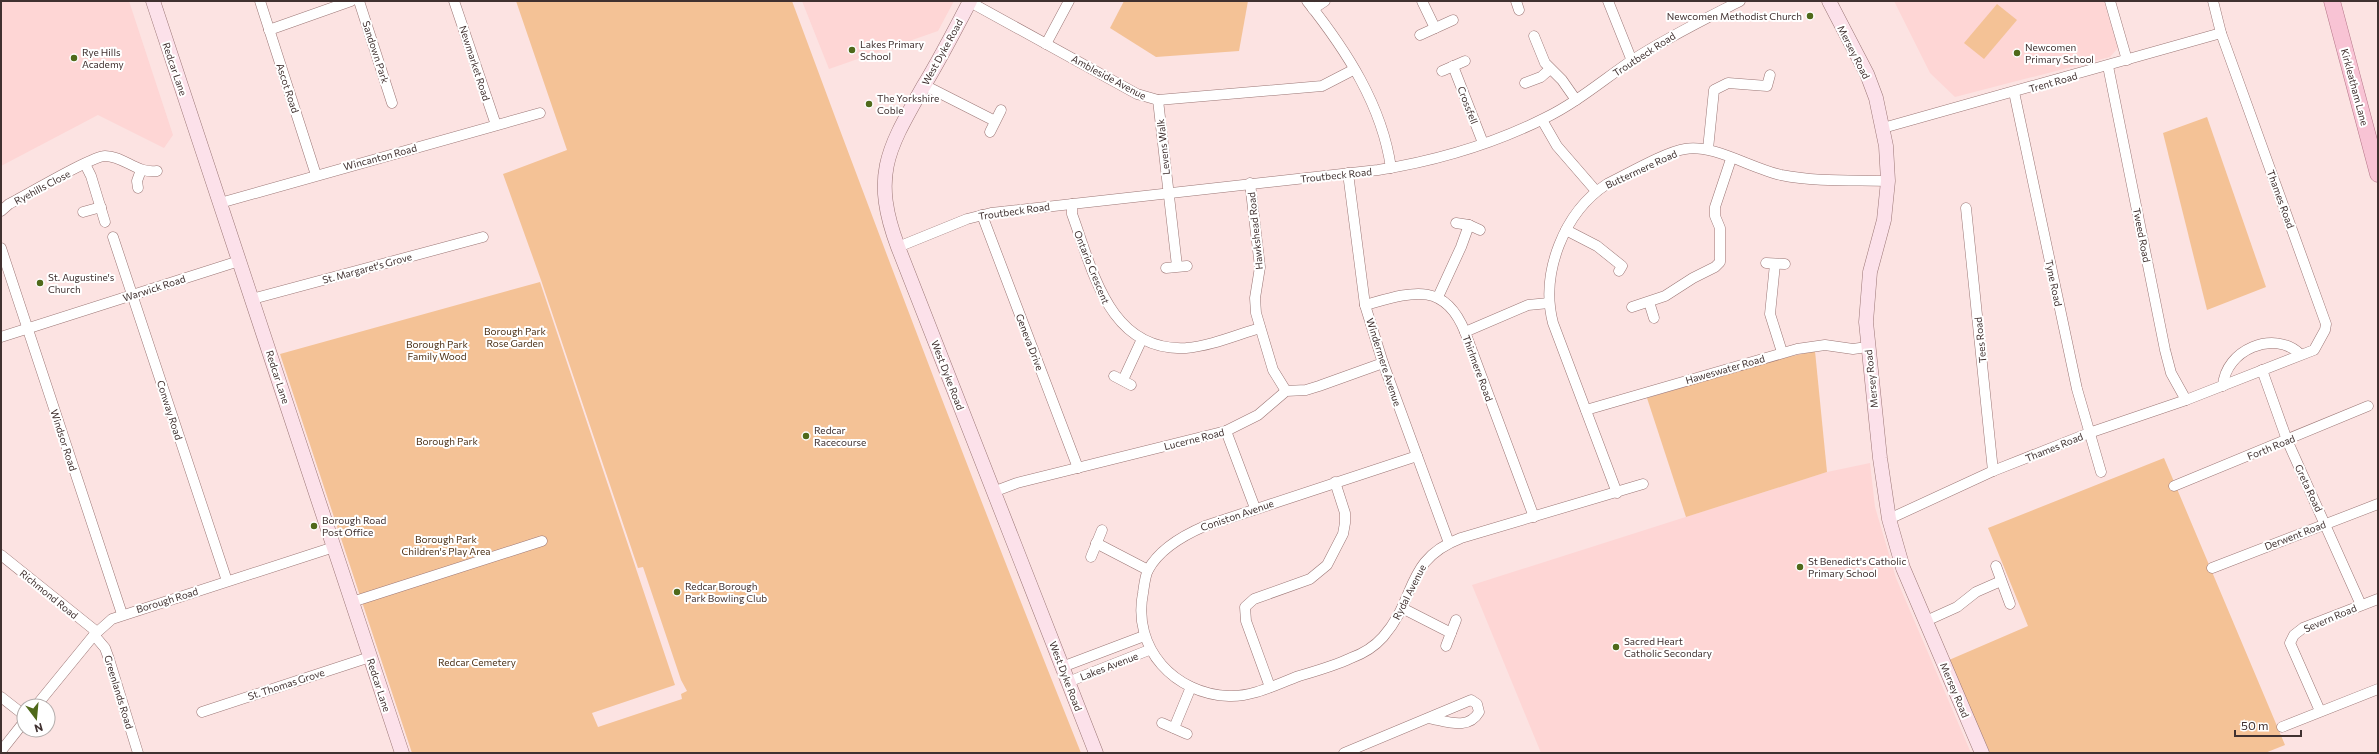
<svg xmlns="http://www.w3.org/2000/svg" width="2379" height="754" viewBox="0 0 2379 754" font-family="Commissioner,sans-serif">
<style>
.built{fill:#fed6d5}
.green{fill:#f4c296}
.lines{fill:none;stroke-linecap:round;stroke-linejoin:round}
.street-casing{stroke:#9b7675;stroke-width:11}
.secondary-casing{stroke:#9b7675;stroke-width:15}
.primary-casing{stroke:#b57688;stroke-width:17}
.street{stroke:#fff;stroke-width:10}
.secondary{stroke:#fce1ea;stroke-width:14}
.primary{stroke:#f8c3d4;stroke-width:16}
.poi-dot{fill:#4f691a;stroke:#fff;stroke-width:1.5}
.labels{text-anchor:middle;stroke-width:4;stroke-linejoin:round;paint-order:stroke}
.poi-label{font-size:10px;fill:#403130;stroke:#fff;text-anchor:start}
.street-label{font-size:10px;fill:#403130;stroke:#fff}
.park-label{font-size:10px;fill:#4c3117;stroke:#fff}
</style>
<rect width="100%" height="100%" fill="#fce3e2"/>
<g class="built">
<path d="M 1,1 L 129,1 L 173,135 L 164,148 L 98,115 L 1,166 Z"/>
<path d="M 802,1 L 954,1 L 938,31 L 829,69 Z"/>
<path d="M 1894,1 L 2104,1 L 2118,48 L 2110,57 L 1955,97 L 1930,73 Z"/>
<path d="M 1870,463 L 1875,507 L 1896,578 L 1971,753 L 1541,753 L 1472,585 L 1827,472 Z"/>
</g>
<g class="green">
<path d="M 516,1 L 792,1 C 885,253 981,504 1081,753 L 412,753 L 280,354 L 540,282 L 675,685 L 592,713 L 598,727 L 682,699 L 681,694 L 687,691 L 681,680 L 643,567 L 638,568 L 541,280 L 503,174 L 567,150 Z"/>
<path d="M 1124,1 L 1248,1 L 1239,51 L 1156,57 L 1110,28 Z"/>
<path d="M 1997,4 L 2017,20 L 1984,59 L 1964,43 Z"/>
<path d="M 2207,117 L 2266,287 L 2207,310 L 2163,133 Z"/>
<path d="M 1815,351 L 1827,472 L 1686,517 L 1647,398 L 1779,359 Z"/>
<path d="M 2164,458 L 2285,745 L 2265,753 L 1990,753 L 1949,660 L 2028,626 L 1988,528 Z"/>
</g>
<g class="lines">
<defs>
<g id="street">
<path d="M 260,1 L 316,175"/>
<path d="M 359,1 L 392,103"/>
<path d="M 454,1 L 496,125"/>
<path d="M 1307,1 C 1346,50 1382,105 1391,168"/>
<path d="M 1422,1 L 1435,28"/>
<path d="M 1516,1 L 1519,10"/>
<path d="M 1608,1 L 1632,61"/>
<path d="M 2110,1 L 2127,60"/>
<path d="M 970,2 L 1137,94 L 1158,100 L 1322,86 L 1353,70"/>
<path d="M 1313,9 L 1325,1"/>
<path d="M 269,30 L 351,1"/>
<path d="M 1420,35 L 1453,20"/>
<path d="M 1534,36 L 1545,63 L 1562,80 L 1576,100"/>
<path d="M 1046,44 L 1069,1"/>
<path d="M 1453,66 L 1483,143"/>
<path d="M 2108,66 L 2165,350 L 2171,373 L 2186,400"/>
<path d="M 1442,71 L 1465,61"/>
<path d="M 1525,83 L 1541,77 L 1550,69"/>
<path d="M 924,85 L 995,121"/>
<path d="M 2014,92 L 2077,389 L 2101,472"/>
<path d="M 1158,100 L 1177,266"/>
<path d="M 1542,120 L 1557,146 L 1596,191"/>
<path d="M 1883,128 L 2221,33"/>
<path d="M 990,132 L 1001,110"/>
<path d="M 1708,149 L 1714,90 L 1728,83 L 1767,86 L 1770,75"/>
<path d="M 85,164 L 91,176 L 105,222"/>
<path d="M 1348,173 L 1365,305 L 1383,363 L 1449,543"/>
<path d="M 1250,183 L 1260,267 L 1255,298 L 1256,313 L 1273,370 L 1286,391"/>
<path d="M 138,188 L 137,181 L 141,170"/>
<path d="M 220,203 L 540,113"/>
<path d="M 1072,204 L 1072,214 C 1093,271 1109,352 1186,348 C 1211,346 1236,335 1260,328"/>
<path d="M 1966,208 L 1993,471"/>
<path d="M 1,211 L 9,204 C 25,196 92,156 105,156 C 124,156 137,174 157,171"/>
<path d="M 83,212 L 101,207"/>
<path d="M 982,215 L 1078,468"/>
<path d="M 1456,223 L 1469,225 L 1480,230"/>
<path d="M 1566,230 L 1597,246 L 1622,266 L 1619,271"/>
<path d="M 113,237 L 227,581"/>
<path d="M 898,247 L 967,219 L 991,213 L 1378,170 C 1435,161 1493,144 1545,118 C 1576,103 1603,80 1631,61 C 1666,38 1703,20 1740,1"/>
<path d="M 1,248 L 122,614"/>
<path d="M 1766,263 L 1785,264"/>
<path d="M 1775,264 L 1770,314 L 1782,352"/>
<path d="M 1166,268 L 1187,266"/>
<path d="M 1438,297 L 1461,247 L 1469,225"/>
<path d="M 252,299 L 483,237"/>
<path d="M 1649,302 L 1654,318"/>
<path d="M 1365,305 C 1409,293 1444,279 1465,332 L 1534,517"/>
<path d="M 1632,307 L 1665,296 L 1693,278 L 1715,267 L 1720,262 L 1720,228 L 1715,216 L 1715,207 L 1731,159"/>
<path d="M 1465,332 L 1528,305 L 1549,303"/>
<path d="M 1,337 L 239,261"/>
<path d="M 2262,370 L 2287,440 L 2361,605"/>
<path d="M 1114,376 L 1131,385"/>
<path d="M 1123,380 L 1142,339"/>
<path d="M 2223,386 C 2225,350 2274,329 2300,354"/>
<path d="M 1586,410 L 1797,349 L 1825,345 L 1853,349 L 1867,347"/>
<path d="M 1226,431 L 1255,508"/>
<path d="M 1417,456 L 1205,526 C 1184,535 1160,548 1148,570 C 1145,576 1144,586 1143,593 C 1132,649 1175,694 1229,696 C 1253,697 1277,684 1299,676 C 1316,671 1334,666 1351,658 C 1362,654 1375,646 1383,637 C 1418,597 1404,560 1461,538 L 1643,484"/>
<path d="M 2174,486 L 2368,406"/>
<path d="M 993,492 L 1017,483 L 1226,431 L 1258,415 L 1286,391 L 1306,390 L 1319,386 L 1383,363"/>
<path d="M 1617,493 L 1553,323 C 1540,273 1564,212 1607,184 C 1626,175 1665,152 1685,149 C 1714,144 1750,168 1781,175 C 1816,182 1852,180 1888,181"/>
<path d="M 1889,519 L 1993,471 L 2089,433 L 2186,400 L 2314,350 L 2325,330 L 2326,324 L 2221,33 L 2213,1"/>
<path d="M 1096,543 L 1148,570"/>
<path d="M 1,555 L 97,632"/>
<path d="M 1091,557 L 1102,530"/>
<path d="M 1996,566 L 2010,604"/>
<path d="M 2212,568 L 2378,504"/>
<path d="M 352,602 L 542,541"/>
<path d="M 1402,608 L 1451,633"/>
<path d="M 1926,621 L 1957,607 L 1976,592 L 2001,581"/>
<path d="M 94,635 L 105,648 L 109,659 L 138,753"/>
<path d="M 1446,646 L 1456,620"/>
<path d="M 1062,667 L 1144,636"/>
<path d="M 1068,682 L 1149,650"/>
<path d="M 1270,687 L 1246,621 L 1245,607 L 1254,599 L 1310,579 L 1327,565 L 1343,534 L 1345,523 L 1345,513 L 1335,482"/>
<path d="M 1,697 L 24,715"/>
<path d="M 36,706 L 94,635 L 112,619 L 334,547"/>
<path d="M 2320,711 L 2290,643 L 2294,635 L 2303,628 L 2378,599"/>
<path d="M 202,712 L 370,657"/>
<path d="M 1162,723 L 1187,734"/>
<path d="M 2282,727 L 2378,689"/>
<path d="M 1174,728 L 1191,687"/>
<path d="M 1,751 L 24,722"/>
<path d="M 1344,753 L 1471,700 L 1477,704 L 1479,712 C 1468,731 1446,721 1428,718"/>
</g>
<g id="secondary">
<path d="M 153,1 L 402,753"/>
<path d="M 970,1 C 955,30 940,59 923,87 C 888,149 871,175 898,247 L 1096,753"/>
<path d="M 1829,1 L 1867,74 L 1876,98 L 1886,146 L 1888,181 L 1884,220 L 1870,272 L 1866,322 L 1880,458 L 1889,519 L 1903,568 L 1982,753"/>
</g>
<path id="primary" d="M 2332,1 L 2378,174"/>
</defs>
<use href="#street" class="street-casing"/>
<use href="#secondary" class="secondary-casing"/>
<use href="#primary" class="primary-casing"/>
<use href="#street" class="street"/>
<use href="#secondary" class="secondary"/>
<use href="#primary" class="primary"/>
</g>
<g class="poi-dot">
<circle cx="1810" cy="16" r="4"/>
<circle cx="852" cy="50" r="4"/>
<circle cx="2017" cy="53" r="4"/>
<circle cx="74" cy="58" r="4"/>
<circle cx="869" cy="104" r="4"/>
<circle cx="40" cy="283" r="4"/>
<circle cx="806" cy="436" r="4"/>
<circle cx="314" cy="526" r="4"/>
<circle cx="1800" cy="567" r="4"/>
<circle cx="677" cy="592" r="4"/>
<circle cx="1616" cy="647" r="4"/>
</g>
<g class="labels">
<g class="poi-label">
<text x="1802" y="20" text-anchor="end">Newcomen Methodist Church</text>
<text x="860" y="48">Lakes Primary<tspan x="860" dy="12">School</tspan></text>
<text x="2025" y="51">Newcomen<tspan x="2025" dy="12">Primary School</tspan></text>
<text x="82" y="56">Rye Hills<tspan x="82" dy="12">Academy</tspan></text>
<text x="877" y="102">The Yorkshire<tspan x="877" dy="12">Coble</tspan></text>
<text x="48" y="281">St. Augustine's<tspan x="48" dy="12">Church</tspan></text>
<text x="814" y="434">Redcar<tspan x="814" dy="12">Racecourse</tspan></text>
<text x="322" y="524">Borough Road<tspan x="322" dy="12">Post Office</tspan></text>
<text x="1808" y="565">St Benedict's Catholic<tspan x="1808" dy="12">Primary School</tspan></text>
<text x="685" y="590">Redcar Borough<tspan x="685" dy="12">Park Bowling Club</tspan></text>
<text x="1624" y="645">Sacred Heart<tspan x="1624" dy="12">Catholic Secondary</tspan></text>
</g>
<g class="street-label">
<text transform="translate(376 52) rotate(72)" y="4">Sandown Park</text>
<text transform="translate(942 52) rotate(-61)" y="4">West Dyke Road</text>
<text transform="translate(1854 52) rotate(63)" y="4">Mersey Road</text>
<text transform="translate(1644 54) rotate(-33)" y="4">Troutbeck Road</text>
<text transform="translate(475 63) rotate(72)" y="4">Newmarket Road</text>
<text transform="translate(175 69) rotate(71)" y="4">Redcar Lane</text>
<text transform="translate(1109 77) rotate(28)" y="4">Ambleside Avenue</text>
<text transform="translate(2053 82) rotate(-16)" y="4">Trent Road</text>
<text transform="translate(2355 87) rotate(75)" y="4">Kirkleatham Lane</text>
<text transform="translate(288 88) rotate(72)" y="4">Ascot Road</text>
<text transform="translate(1468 105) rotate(69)" y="4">Crossfell</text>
<text transform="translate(1163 147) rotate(-96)" y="4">Levens Walk</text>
<text transform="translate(380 157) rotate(-15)" y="4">Wincanton Road</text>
<text transform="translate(1641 169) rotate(-25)" y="4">Buttermere Road</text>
<text transform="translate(1336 175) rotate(-6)" y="4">Troutbeck Road</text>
<text transform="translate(42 187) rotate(-28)" y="4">Ryehills Close</text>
<text transform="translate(2281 199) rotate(70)" y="4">Thames Road</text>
<text transform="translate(1014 211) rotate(-8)" y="4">Troutbeck Road</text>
<text transform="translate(1255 231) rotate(-96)" y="4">Hawkshead Road</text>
<text transform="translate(2142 235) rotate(79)" y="4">Tweed Road</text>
<text transform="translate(1092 267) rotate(68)" y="4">Ontario Crescent</text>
<text transform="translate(367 268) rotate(-15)" y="4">St. Margaret's Grove</text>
<text transform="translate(2054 283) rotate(78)" y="4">Tyne Road</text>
<text transform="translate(154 288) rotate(-18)" y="4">Warwick Road</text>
<text transform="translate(1980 340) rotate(-96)" y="4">Tees Road</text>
<text transform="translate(1030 342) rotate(69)" y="4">Geneva Drive</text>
<text transform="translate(1384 362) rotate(72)" y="4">Windermere Avenue</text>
<text transform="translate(1478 368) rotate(70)" y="4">Thirlmere Road</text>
<text transform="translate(1725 369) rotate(-16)" y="4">Haweswater Road</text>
<text transform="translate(948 375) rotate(69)" y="4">West Dyke Road</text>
<text transform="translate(278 377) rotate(72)" y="4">Redcar Lane</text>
<text transform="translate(1871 379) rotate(-96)" y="4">Mersey Road</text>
<text transform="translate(170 410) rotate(72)" y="4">Conway Road</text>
<text transform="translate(1194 439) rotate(-14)" y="4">Lucerne Road</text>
<text transform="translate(64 440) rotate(72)" y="4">Windsor Road</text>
<text transform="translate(2054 447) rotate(-22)" y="4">Thames Road</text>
<text transform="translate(2271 447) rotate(-22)" y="4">Forth Road</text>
<text transform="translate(2309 488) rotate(65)" y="4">Greta Road</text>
<text transform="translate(1237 515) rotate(-19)" y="4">Coniston Avenue</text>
<text transform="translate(2295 535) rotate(-21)" y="4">Derwent Road</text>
<text transform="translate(1409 592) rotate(-63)" y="4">Rydal Avenue</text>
<text transform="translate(49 594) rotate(39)" y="4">Richmond Road</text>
<text transform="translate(167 600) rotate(-17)" y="4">Borough Road</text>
<text transform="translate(2330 618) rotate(-23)" y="4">Severn Road</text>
<text transform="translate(1109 666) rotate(-21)" y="4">Lakes Avenue</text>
<text transform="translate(1066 676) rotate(69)" y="4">West Dyke Road</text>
<text transform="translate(286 684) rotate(-18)" y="4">St. Thomas Grove</text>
<text transform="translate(379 685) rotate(72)" y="4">Redcar Lane</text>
<text transform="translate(1955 690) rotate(67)" y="4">Mersey Road</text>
<text transform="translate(119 692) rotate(73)" y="4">Greenlands Road</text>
</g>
<g class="park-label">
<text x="515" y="335">Borough Park<tspan x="515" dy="12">Rose Garden</tspan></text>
<text x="437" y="348">Borough Park<tspan x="437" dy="12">Family Wood</tspan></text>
<text x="447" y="445">Borough Park</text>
<text x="446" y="543">Borough Park<tspan x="446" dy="12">Children's Play Area</tspan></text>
<text x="477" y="666">Redcar Cemetery</text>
</g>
</g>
<rect width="2379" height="754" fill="none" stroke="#403130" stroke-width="4"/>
<g transform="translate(36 718) rotate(164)"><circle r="19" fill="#ffffff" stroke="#b3adac"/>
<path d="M0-3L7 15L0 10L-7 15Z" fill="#4f691a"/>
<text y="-6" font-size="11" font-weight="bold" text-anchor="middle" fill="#403130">N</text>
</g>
<path d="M2235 730v6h66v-6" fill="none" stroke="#403130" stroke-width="2"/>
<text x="2241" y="730" font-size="12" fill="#403130" stroke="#ffffff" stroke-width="3" paint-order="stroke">50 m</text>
</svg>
